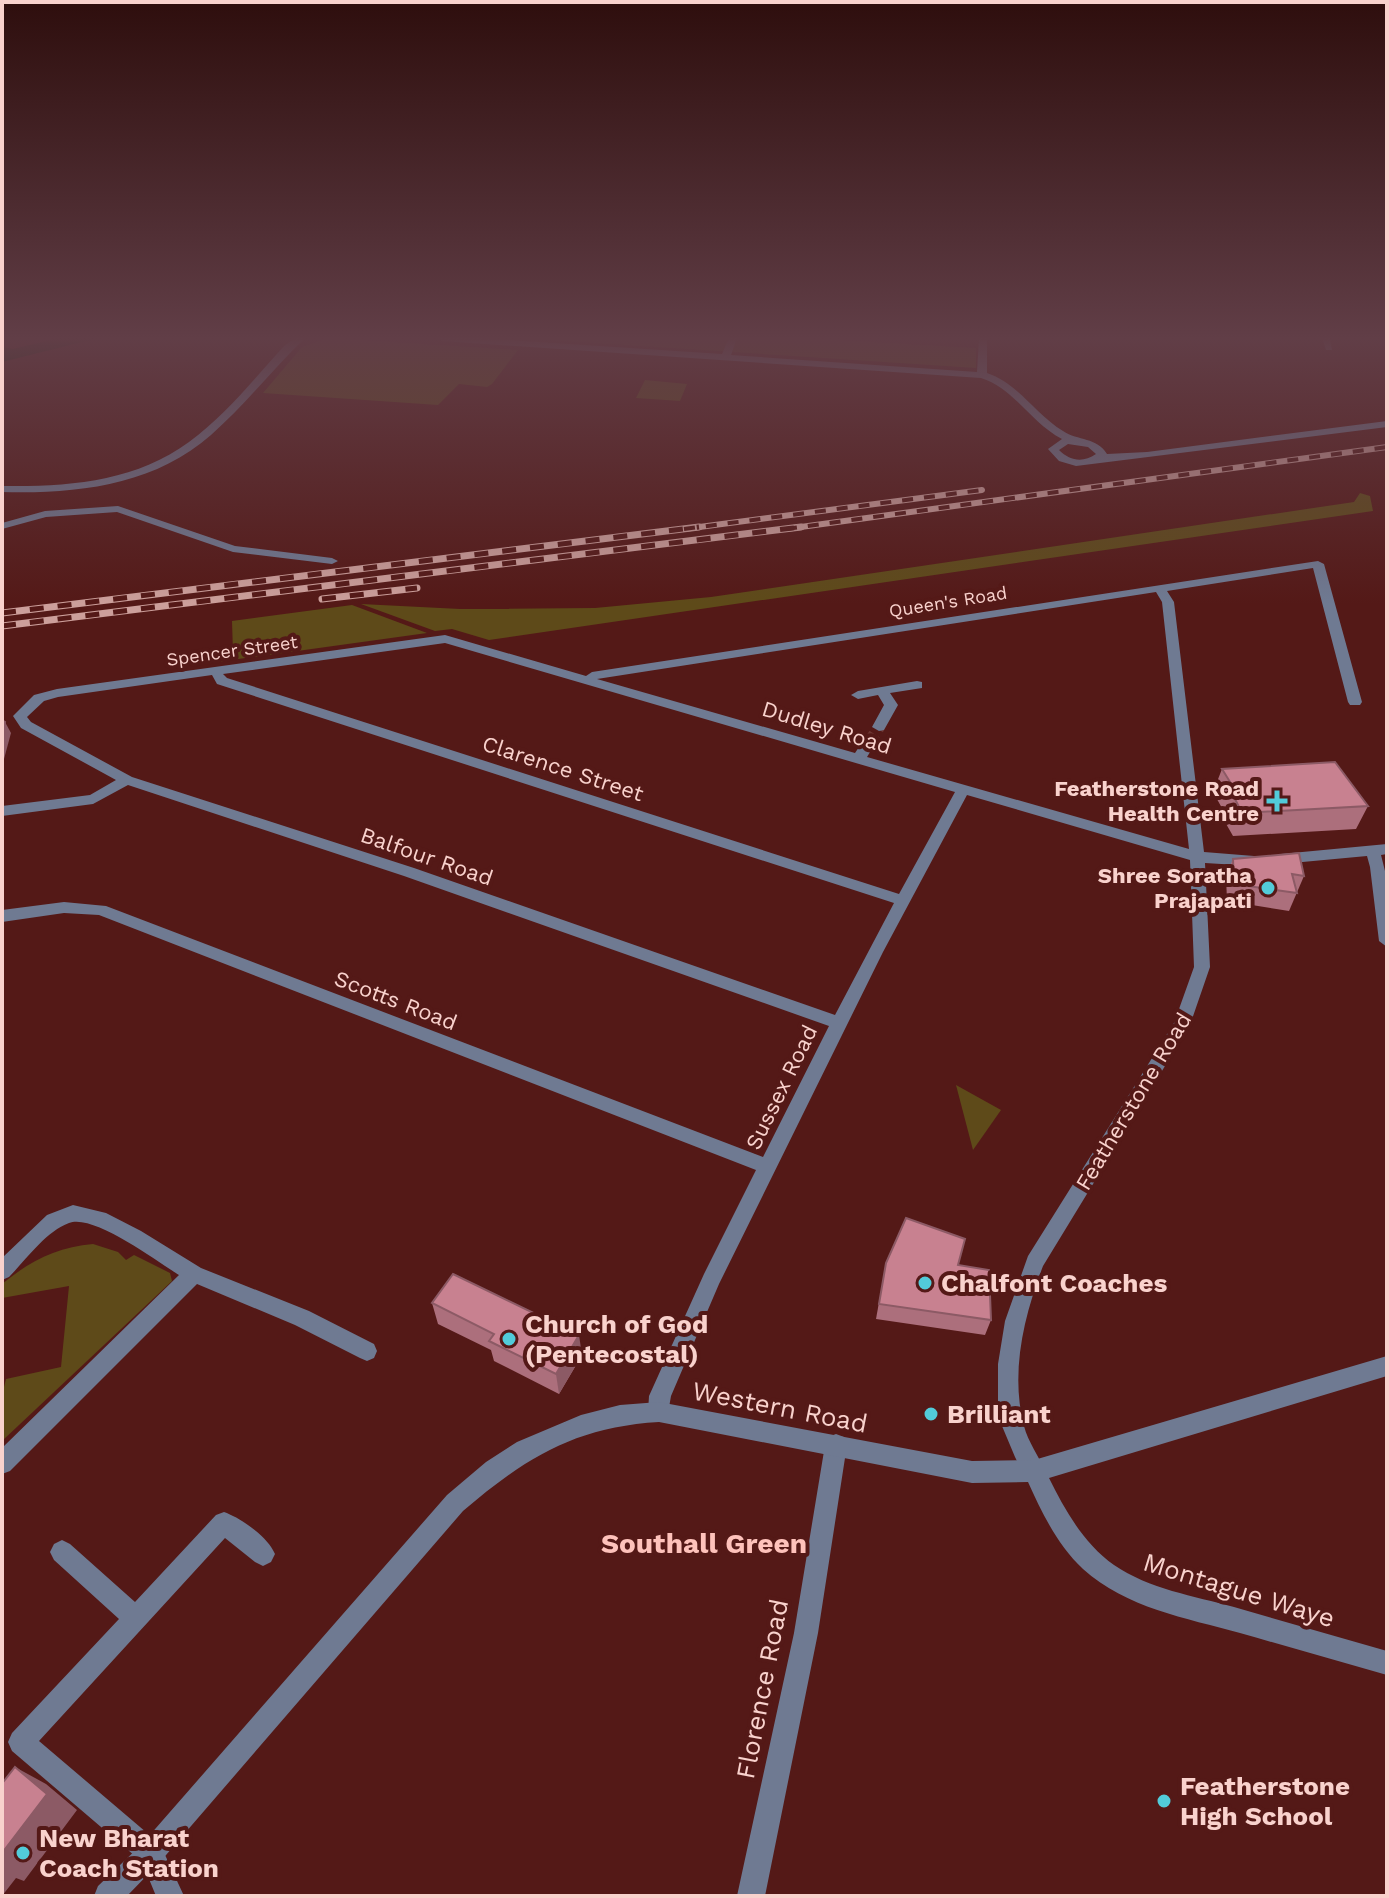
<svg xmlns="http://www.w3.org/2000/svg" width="1389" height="1898" viewBox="0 0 1389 1898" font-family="'Work Sans',sans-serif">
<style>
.green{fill:#5e4a19}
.water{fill:#002102}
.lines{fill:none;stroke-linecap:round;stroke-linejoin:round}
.minor-tunnel{stroke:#6d3532;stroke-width:12;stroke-dasharray:12 6;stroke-linecap:butt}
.minor{fill:#6f7a92;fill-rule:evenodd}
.tertiary{fill:#6f7a92;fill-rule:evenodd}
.rail-far1-casing{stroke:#cc9f9b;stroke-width:6}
.rail-casing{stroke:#cc9f9b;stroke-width:7}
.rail-far1{stroke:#541917;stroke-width:4;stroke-dasharray:11;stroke-linecap:butt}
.rail{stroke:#541917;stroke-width:5;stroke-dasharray:14;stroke-linecap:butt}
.wall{fill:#ac6f7c}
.shaded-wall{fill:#8c5a65}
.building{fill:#c88190;stroke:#8c5a65;stroke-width:2}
.poi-dot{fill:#52cbd9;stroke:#541917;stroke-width:3}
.labels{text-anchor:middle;stroke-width:8;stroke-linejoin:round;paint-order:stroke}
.far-street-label{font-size:18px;fill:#f9d2cd;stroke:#541917}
.street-label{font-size:22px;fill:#f9d2cd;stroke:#541917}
.poi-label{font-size:22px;font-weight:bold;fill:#f9d2cd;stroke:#541917;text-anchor:end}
.near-poi-label{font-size:26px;font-weight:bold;fill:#f9d2cd;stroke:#541917;text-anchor:start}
.near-street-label{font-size:26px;fill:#f9d2cd;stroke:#541917}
.near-neighbourhood-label{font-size:28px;font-weight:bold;fill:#fec2bb;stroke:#541917}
</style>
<rect width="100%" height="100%" fill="#541917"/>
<g class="green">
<path d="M 328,338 L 518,350 L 492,384 L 487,387 L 459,384 L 438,405 L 263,393 L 302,347 Z"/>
<path d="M 519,338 L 801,338 L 976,348 L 976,368 Z"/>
<path d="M 645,380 L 687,384 L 680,401 L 636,398 Z"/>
<path d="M 1360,493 L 1370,496 L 1373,511 L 489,640 L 452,629 L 435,631 L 361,604 L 460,609 L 595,608 L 711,597 L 1354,502 Z"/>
<path d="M 352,605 L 427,633 L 217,662 L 217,655 L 233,653 L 232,621 Z"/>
<path d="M 956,1085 L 1001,1110 L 973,1150 Z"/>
<path d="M 93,1244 L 118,1252 L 126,1260 L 134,1255 L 170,1273 L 172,1281 L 2,1441 L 2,1395 L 6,1379 L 61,1367 L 69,1286 L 2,1298 L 2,1284 C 30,1261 57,1247 93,1244 Z"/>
</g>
<path class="water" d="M 58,338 L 98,338 L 2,362 L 2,347 L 13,349 Z"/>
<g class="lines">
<path class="minor-tunnel" d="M 868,744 L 879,727"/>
<g class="minor">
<path d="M 295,338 L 305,338 C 273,369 245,405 211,435 C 153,486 76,494 2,492 L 2,486 C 67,487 135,482 189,442 C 225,416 254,379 284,346 Z"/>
<path d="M 438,338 L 479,338 L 722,354 L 729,338 L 737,338 L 731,355 L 977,372 L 979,338 L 987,338 L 987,373 C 1019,384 1035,414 1063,431 C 1078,441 1097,437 1107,454 L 1147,452 L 1387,421 L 1387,427 L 1076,466 L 1059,461 L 1048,449 L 1062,439 C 1031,423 1015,389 981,378 L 442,341 ZM 1068,444 L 1088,447 L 1096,454 C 1083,463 1070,461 1059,450 Z"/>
<path d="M 1322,338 L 1330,338 L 1332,350 L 1326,350 Z"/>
<path d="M 118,506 L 235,546 L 332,558 L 338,561 L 332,564 L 233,552 L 117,512 L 46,517 L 2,529 L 2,523 L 45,511 Z"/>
<path d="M 1318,561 L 1324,564 L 1362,702 L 1360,705 L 1350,705 L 1348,702 L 1313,568 L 1167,591 L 1174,602 L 1204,852 L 1254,856 L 1261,861 L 1254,866 L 1205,863 L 1210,967 L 1190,1025 L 1043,1266 C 1024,1316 1010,1373 1024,1426 C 1028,1442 1039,1456 1045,1471 L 1042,1479 L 1034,1482 L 1026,1479 L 1015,1457 L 1002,1426 L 998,1406 L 998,1364 L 1005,1321 L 1028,1256 L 1174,1023 L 1194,967 L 1190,860 L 967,795 L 883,952 L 719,1284 L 671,1396 L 667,1419 L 659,1422 L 651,1419 L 648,1412 L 649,1396 L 704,1274 L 756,1170 L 99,915 L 64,913 L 2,922 L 2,910 L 64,902 L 106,906 L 763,1157 L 829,1026 L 404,876 L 128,785 L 93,804 L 2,816 L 2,806 L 90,795 L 116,780 L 21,728 L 13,716 L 34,695 L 57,689 L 445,635 L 586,676 L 592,672 ZM 1156,592 L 1162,602 L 1189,849 L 867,757 L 875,744 L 873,741 L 863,741 L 855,753 L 597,679 ZM 445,643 L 955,792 L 899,894 L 227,678 L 223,674 ZM 212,675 L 217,684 L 894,903 L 835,1015 L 414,868 L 132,777 L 31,722 L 27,717 L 44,701 L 58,697 Z"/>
<path d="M 917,681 L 922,682 L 922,688 L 890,693 L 898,705 L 884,730 L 879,731 L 872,727 L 884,705 L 878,695 L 858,699 L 851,695 L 858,691 Z"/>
<path d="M 1387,844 L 1387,854 L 1381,855 L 1387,879 L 1387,947 L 1379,941 L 1370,867 L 1367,856 L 1281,864 L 1274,859 L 1281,854 Z"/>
<path d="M 73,1205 L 106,1213 L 141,1231 L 201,1268 L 309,1311 L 374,1344 L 377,1351 L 374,1358 L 367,1361 L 360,1358 L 295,1325 L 197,1284 L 10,1471 L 2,1474 L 2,1448 L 179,1275 C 158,1262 93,1213 69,1223 C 45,1232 26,1260 9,1277 L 2,1280 L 2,1258 L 47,1215 Z"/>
<path d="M 836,1434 L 844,1437 L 847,1445 L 818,1633 L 765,1896 L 737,1896 L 794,1633 L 825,1445 L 828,1437 Z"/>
<path d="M 224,1512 C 241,1518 268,1537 275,1554 L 271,1562 L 263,1566 L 255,1562 L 225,1538 L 39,1741 L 160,1844 L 184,1896 L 156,1896 L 142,1862 L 12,1751 L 8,1742 L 12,1733 L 119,1619 L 54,1560 L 50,1552 L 54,1544 L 62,1540 L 70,1544 L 135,1602 L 216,1515 Z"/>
</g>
<path class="tertiary" d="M 1387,1356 L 1387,1376 L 1049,1478 C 1065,1510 1083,1543 1114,1565 C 1149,1589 1194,1596 1234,1607 C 1285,1622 1336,1636 1387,1651 L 1387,1675 C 1338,1661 1289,1647 1240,1633 C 1186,1618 1126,1608 1083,1569 C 1058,1546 1042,1513 1028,1482 L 972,1483 L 659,1422 C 575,1427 525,1458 463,1511 L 160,1862 L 127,1896 L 94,1896 L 98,1886 L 142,1844 L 447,1495 L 486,1462 L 517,1442 L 581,1415 L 620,1405 L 659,1402 L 972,1461 L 1034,1460 Z"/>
<defs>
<g id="rail-far1">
<path d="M 684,529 L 982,490"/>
<path d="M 786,529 L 1387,447"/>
</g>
<g id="rail">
<path d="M 322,599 L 417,588"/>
<path d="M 2,613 L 699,527"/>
<path d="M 2,626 L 801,527"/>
</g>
</defs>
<use href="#rail-far1" class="rail-far1-casing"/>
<use href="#rail" class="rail-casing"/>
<use href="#rail-far1" class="rail-far1"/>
<use href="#rail" class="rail"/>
</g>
<g class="wall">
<path d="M 1222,769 L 1368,806 L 1356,829 L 1233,836 L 1225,822 L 1227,817 L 1213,792 Z"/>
<path d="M 1233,859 L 1304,876 L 1289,911 L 1227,901 L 1226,876 Z"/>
<path d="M 886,1263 L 958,1265 L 991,1320 L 985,1335 L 876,1319 Z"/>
<path d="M 432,1303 L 582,1355 L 559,1394 L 494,1361 L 491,1350 L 438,1324 Z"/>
</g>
<g class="shaded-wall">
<path d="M 5,722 L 11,733 L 4,759 L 2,759 L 2,734 Z"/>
<path d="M 579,1335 L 582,1355 L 559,1394 L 556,1374 Z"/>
<path d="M 15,1767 L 46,1784 L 77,1810 L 24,1881 L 16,1878 L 2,1896 L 2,1853 Z"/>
</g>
<g class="building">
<path d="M 2,720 L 5,722 L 2,734 Z"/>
<path d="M 1335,762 L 1368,806 L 1242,813 L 1235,799 L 1240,798 L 1222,769 Z"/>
<path d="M 1299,853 L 1304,876 L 1292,874 L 1297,893 L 1234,884 L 1233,859 Z"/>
<path d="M 906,1218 L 965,1239 L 958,1265 L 989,1270 L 991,1320 L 879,1304 L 886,1263 Z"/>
<path d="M 453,1274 L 579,1335 L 556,1374 L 489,1341 L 494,1334 L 432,1303 Z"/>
<path d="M 15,1767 L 47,1794 L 2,1853 L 2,1780 L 4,1781 Z"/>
</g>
<linearGradient id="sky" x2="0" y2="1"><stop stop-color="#2e0e0d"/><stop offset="0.56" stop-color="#613e47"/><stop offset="1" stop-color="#613e47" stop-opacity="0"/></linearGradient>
<rect width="1389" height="604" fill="url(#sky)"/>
<g class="poi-dot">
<path d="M1273 789h8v8h8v8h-8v8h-8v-8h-8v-8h8z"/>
<circle cx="1268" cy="888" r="8"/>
<circle cx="925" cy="1283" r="8"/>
<circle cx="509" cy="1339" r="8"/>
<circle cx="931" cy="1414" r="8"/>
<circle cx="1164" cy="1801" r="8"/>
<circle cx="23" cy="1853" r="8"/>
</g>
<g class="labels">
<g class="far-street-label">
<text transform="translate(948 602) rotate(-9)" y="6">Queen's Road</text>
<text transform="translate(232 651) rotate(-8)" y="6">Spencer Street</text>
</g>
<g class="street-label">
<text transform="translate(827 727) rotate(17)" y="8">Dudley Road</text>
<text transform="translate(563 768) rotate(18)" y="8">Clarence Street</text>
<text transform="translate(427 856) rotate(19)" y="8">Balfour Road</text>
<text transform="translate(396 1000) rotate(21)" y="8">Scotts Road</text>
<text transform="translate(781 1087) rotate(-64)" y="8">Sussex Road</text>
<text transform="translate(1133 1101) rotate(-59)" y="8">Featherstone Road</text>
</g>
<g class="poi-label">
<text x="1259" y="796">Featherstone Road<tspan x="1259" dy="25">Health Centre</tspan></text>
<text x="1252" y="883">Shree Soratha<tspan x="1252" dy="25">Prajapati</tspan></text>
</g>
<g class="near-poi-label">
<text x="941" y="1292">Chalfont Coaches</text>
<text x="525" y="1333">Church of God<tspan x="525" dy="30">(Pentecostal)</tspan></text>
<text x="947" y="1423">Brilliant</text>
<text x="1180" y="1795">Featherstone<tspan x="1180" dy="30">High School</tspan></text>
<text x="39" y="1847">New Bharat<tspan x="39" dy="30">Coach Station</tspan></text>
</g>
<g class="near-street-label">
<text transform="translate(780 1407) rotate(11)" y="9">Western Road</text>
<text transform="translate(1239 1590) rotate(17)" y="9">Montague Waye</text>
<text transform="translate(762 1689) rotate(-79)" y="9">Florence Road</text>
</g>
<g class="near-neighbourhood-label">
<text x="704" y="1553">Southall Green</text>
</g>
</g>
<rect width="1389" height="1898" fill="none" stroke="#f9d2cd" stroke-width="8"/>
</svg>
